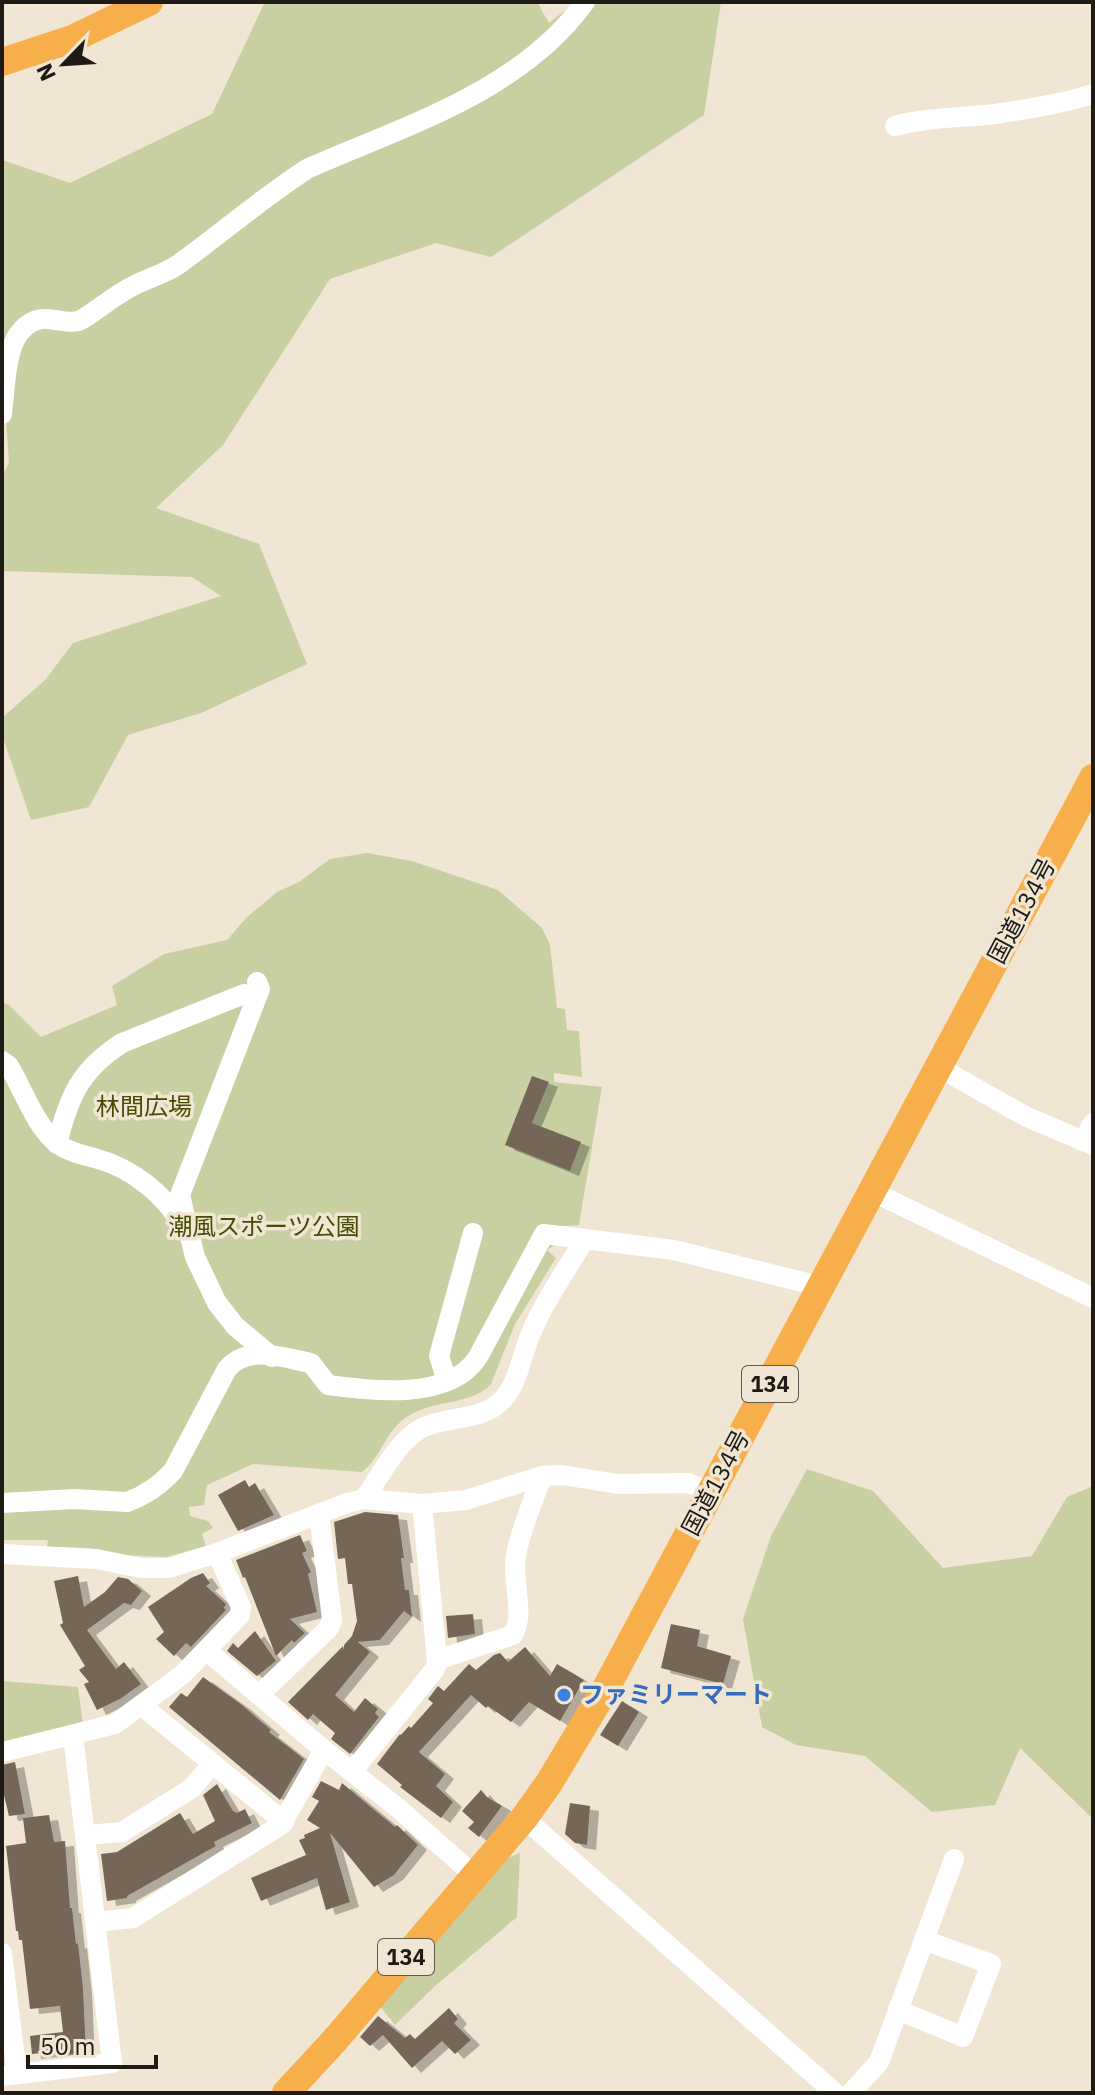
<svg xmlns="http://www.w3.org/2000/svg" width="1095" height="2095" viewBox="0 0 1095 2095" font-family="'IBM Plex Sans','Noto Sans JP',sans-serif">
<style>
.green{fill:#c8cfa1}
.building{fill:#746658;filter:url(#shadow)}
.lines{fill:none;stroke-linecap:round;stroke-linejoin:round}
.minor{stroke:#fff;stroke-width:20}
.highway{stroke:#f7af4b;stroke-width:28}
.shop-dot{fill:#3f7fe0;stroke:#f1e6d3;stroke-width:3}
.labels{text-anchor:middle;stroke-width:7;stroke-linejoin:round;paint-order:stroke}
.shield{fill:#f1e6d3;stroke:#5e584d;stroke-width:2}
.shield-label{font-size:22px;font-weight:bold;fill:#1f1b14}
.street-label{font-size:24px;fill:#1f1b14;stroke:#f1e6d3}
.park-label{font-size:24px;fill:#474d03;stroke:#f1e6d3}
.shop-label{font-size:24px;font-weight:bold;fill:#366cbe;stroke:#f1e6d3;text-anchor:start}
</style>
<defs>
<filter id="shadow"><feDropShadow dx="9" dy="5" stdDeviation="0" flood-color="#0004"/></filter>
</defs>
<rect width="100%" height="100%" fill="#f1e6d3"/>
<g class="green">
<path d="M 265,2 L 537,2 L 549,23 L 576,2 L 721,2 L 704,115 L 491,257 L 436,243 L 330,279 L 223,445 L 156,508 L 259,544 L 307,664 L 201,713 L 128,735 L 89,807 L 31,820 L 2,735 L 2,718 L 46,679 L 73,643 L 221,596 L 192,577 L 2,571 L 2,476 L 9,463 L 4,388 L 2,389 L 2,160 L 70,183 L 212,114 Z"/>
<path d="M 367,853 L 412,861 L 498,890 L 542,928 L 550,945 L 557,1008 L 565,1009 L 567,1030 L 579,1031 L 582,1077 L 554,1073 L 554,1082 L 602,1087 L 579,1225 L 565,1226 L 561,1246 L 555,1245 L 547,1250 L 556,1258 L 515,1324 L 491,1384 C 472,1405 437,1399 410,1415 C 385,1429 382,1457 362,1472 L 253,1464 L 207,1485 L 204,1505 L 189,1507 L 190,1516 L 208,1521 L 213,1528 L 202,1534 L 206,1546 L 166,1557 L 121,1555 L 87,1548 L 47,1547 L 48,1540 L 2,1540 L 2,1002 L 9,1005 L 41,1037 L 117,1005 L 112,986 L 164,954 L 227,940 L 247,917 L 277,892 L 299,882 L 330,859 Z"/>
<path d="M 807,1469 L 873,1491 L 943,1568 L 1032,1556 L 1067,1497 L 1093,1486 L 1093,1929 L 1091,1817 L 1020,1748 L 995,1805 L 932,1812 L 865,1756 L 796,1745 L 762,1727 L 743,1619 L 771,1536 Z"/>
<path d="M 2,1681 L 78,1687 L 83,1726 L 2,1745 Z"/>
<path d="M 520,1853 L 517,1917 L 435,1986 L 395,2025 L 379,2005 L 508,1858 Z"/>
</g>
<g class="building">
<path d="M 532,1076 L 549,1082 L 532,1123 L 581,1142 L 570,1171 L 505,1145 Z"/>
<path d="M 245,1480 L 249,1487 L 255,1483 L 274,1515 L 238,1531 L 218,1495 Z"/>
<path d="M 365,1512 L 398,1515 L 404,1558 L 401,1558 L 405,1590 L 409,1590 L 412,1617 L 404,1611 L 380,1640 L 358,1642 L 370,1652 L 335,1695 L 354,1712 L 365,1698 L 378,1709 L 375,1713 L 379,1717 L 350,1754 L 331,1739 L 335,1733 L 313,1714 L 308,1720 L 288,1702 L 343,1646 L 344,1650 L 344,1645 L 352,1636 L 357,1621 L 352,1584 L 348,1584 L 345,1558 L 338,1559 L 334,1522 Z"/>
<path d="M 300,1535 L 307,1551 L 302,1553 L 311,1572 L 308,1574 L 317,1612 L 290,1619 L 305,1633 L 294,1643 L 292,1640 L 276,1656 L 245,1577 L 243,1578 L 236,1560 Z"/>
<path d="M 203,1573 L 210,1583 L 206,1586 L 226,1604 L 224,1608 L 226,1610 L 191,1647 L 186,1643 L 174,1656 L 156,1639 L 164,1632 L 148,1607 L 191,1578 Z"/>
<path d="M 78,1576 L 84,1607 L 105,1592 L 118,1577 L 128,1579 L 142,1591 L 131,1605 L 124,1603 L 87,1630 L 116,1669 L 124,1662 L 141,1684 L 120,1699 L 97,1710 L 84,1684 L 89,1682 L 79,1670 L 85,1666 L 60,1625 L 63,1623 L 54,1581 Z"/>
<path d="M 473,1614 L 475,1634 L 448,1638 L 446,1616 Z"/>
<path d="M 671,1624 L 700,1630 L 697,1646 L 731,1656 L 723,1684 L 661,1668 Z"/>
<path d="M 255,1631 L 276,1661 L 257,1676 L 227,1651 L 233,1643 L 238,1648 Z"/>
<path d="M 525,1647 L 550,1676 L 557,1664 L 584,1680 L 560,1721 L 529,1702 L 511,1722 L 488,1706 L 486,1708 L 471,1695 L 419,1752 L 445,1774 L 436,1786 L 453,1802 L 441,1818 L 400,1787 L 402,1785 L 377,1764 L 400,1734 L 401,1735 L 409,1726 L 411,1728 L 433,1703 L 428,1699 L 438,1686 L 444,1691 L 469,1664 L 476,1670 L 494,1655 L 500,1653 L 508,1662 Z"/>
<path d="M 203,1677 L 242,1705 L 271,1730 L 269,1732 L 304,1759 L 280,1800 L 169,1707 L 181,1693 L 187,1697 Z"/>
<path d="M 622,1701 L 639,1712 L 618,1746 L 600,1735 Z"/>
<path d="M 15,1762 L 25,1814 L 9,1816 L 2,1787 L 2,1765 Z"/>
<path d="M 321,1781 L 339,1790 L 342,1783 L 395,1827 L 397,1825 L 418,1845 L 394,1875 L 374,1887 L 330,1833 L 350,1902 L 326,1910 L 317,1878 L 261,1901 L 251,1878 L 306,1855 L 299,1840 L 305,1838 L 304,1835 L 320,1828 L 307,1820 L 319,1801 L 312,1797 Z"/>
<path d="M 217,1784 L 233,1811 L 237,1813 L 245,1809 L 252,1823 L 214,1842 L 216,1846 L 127,1896 L 127,1898 L 107,1901 L 101,1854 L 117,1852 L 180,1813 L 193,1834 L 215,1821 L 203,1795 Z"/>
<path d="M 481,1790 L 487,1797 L 502,1806 L 479,1837 L 468,1828 L 474,1822 L 462,1811 Z"/>
<path d="M 570,1803 L 590,1806 L 587,1845 L 575,1843 L 565,1834 Z"/>
<path d="M 49,1815 L 54,1842 L 65,1841 L 70,1908 L 72,1908 L 76,1944 L 78,1943 L 83,1988 L 86,2053 L 66,2055 L 65,2050 L 32,2054 L 30,2036 L 63,2032 L 60,2006 L 30,2009 L 22,1940 L 19,1940 L 18,1931 L 16,1931 L 6,1846 L 26,1843 L 23,1818 Z"/>
<path d="M 449,2008 L 458,2019 L 454,2023 L 471,2040 L 455,2054 L 442,2041 L 412,2068 L 383,2035 L 370,2046 L 360,2037 L 378,2016 L 405,2038 L 410,2034 L 415,2039 Z"/>
</g>
<g class="lines">
<g class="minor">
<path d="M 895,126 C 928,117 961,118 995,114 C 1028,109 1061,104 1093,94"/>
<path d="M 2,414 C 5,391 5,348 21,331 C 41,308 59,326 78,321 C 82,320 85,317 89,315 C 104,305 118,293 135,285 C 150,277 165,274 179,264 C 222,233 262,198 307,169 C 404,126 520,92 585,2"/>
<path d="M 257,982 L 260,989 L 180,1195 L 195,1257 L 217,1303 L 235,1326 L 272,1357"/>
<path d="M 2,1061 L 9,1066 C 22,1088 37,1129 58,1144 C 70,1153 84,1155 98,1159 C 133,1169 165,1195 183,1226"/>
<path d="M 938,1067 L 1027,1117 L 1093,1145"/>
<path d="M 1083,1141 L 1093,1123"/>
<path d="M 57,1144 C 69,1096 80,1070 122,1043 L 244,994 L 255,1000"/>
<path d="M 871,1191 L 1093,1298"/>
<path d="M 447,1381 L 439,1356 L 473,1233"/>
<path d="M 364,1499 C 380,1477 397,1441 422,1428 C 447,1415 483,1422 503,1399 C 519,1382 522,1352 532,1331 C 545,1299 567,1270 584,1240"/>
<path d="M 2,1503 L 74,1499 L 127,1502 C 144,1496 161,1484 173,1471 L 227,1369 C 248,1344 283,1358 311,1363 L 328,1385 C 371,1391 450,1401 478,1357 L 544,1234 L 674,1250 L 811,1284 L 818,1288"/>
<path d="M 2,1554 L 96,1559 L 141,1568 L 169,1568 L 217,1553 L 347,1503 L 364,1499 L 422,1504 L 466,1500 L 542,1476 L 562,1475 L 618,1484 L 689,1483 L 711,1493"/>
<path d="M 207,1651 L 324,1750 L 398,1808 L 475,1876"/>
<path d="M 437,1660 L 513,1635 C 526,1612 511,1581 516,1555 C 521,1528 533,1502 542,1476"/>
<path d="M 259,1695 L 329,1628 L 332,1619 L 319,1514"/>
<path d="M 141,1705 L 284,1822"/>
<path d="M 2,1752 L 115,1724 L 182,1675 L 240,1615 L 241,1607 L 217,1553"/>
<path d="M 352,1772 L 435,1669 L 437,1660 L 422,1504"/>
<path d="M 524,1818 L 835,2093"/>
<path d="M 87,1835 L 122,1832 L 192,1788 L 212,1764"/>
<path d="M 96,1922 L 133,1918 L 281,1825 L 324,1750"/>
<path d="M 2,1953 L 17,2074"/>
<path d="M 898,2010 L 963,2037 L 991,1964 L 926,1941"/>
<path d="M 2,2076 L 112,2063 L 73,1735"/>
<path d="M 851,2093 L 879,2062 L 954,1859"/>
</g>
<g class="highway">
<path d="M 2,62 L 72,39 L 149,2"/>
<path d="M 286,2093 L 335,2040 L 524,1818 L 549,1783 L 606,1688 L 1093,778"/>
</g>
</g>
<circle class="shop-dot" cx="564" cy="1695" r="8"/>
<g class="labels">
<g class="shield">
<rect x="742" y="1366" width="56" height="36" rx="6"/>
<rect x="378" y="1939" width="56" height="36" rx="6"/>
</g>
<g class="shield-label">
<text x="770" y="1392">134</text>
<text x="406" y="1965">134</text>
</g>
<g class="street-label">
<text transform="translate(1022 911) rotate(-62)" y="8">国道134号</text>
<text transform="translate(716 1483) rotate(-62)" y="8">国道134号</text>
</g>
<g class="park-label">
<text x="144" y="1115">林間広場</text>
<text x="264" y="1235">潮風スポーツ公園</text>
</g>
<g class="shop-label">
<text x="580" y="1703">ファミリーマート</text>
</g>
</g>
<rect width="1095" height="2095" fill="none" stroke="#1f1b14" stroke-width="8"/>
<g transform="translate(64 64) rotate(245)" stroke="#f1e6d3" stroke-width="6" paint-order="stroke">
<path d="M0-6L14 30L0 20L-14 30Z" fill="#1f1b14"/>
<text y="-12" font-size="22" font-weight="bold" text-anchor="middle" fill="#1f1b14">N</text>
</g>
<path d="M28 2055v12h128v-12" fill="none" stroke="#1f1b14" stroke-width="4"/>
<text x="40" y="2055" font-size="24" fill="#1f1b14" stroke="#f1e6d3" stroke-width="6" paint-order="stroke">50 m</text>
</svg>
